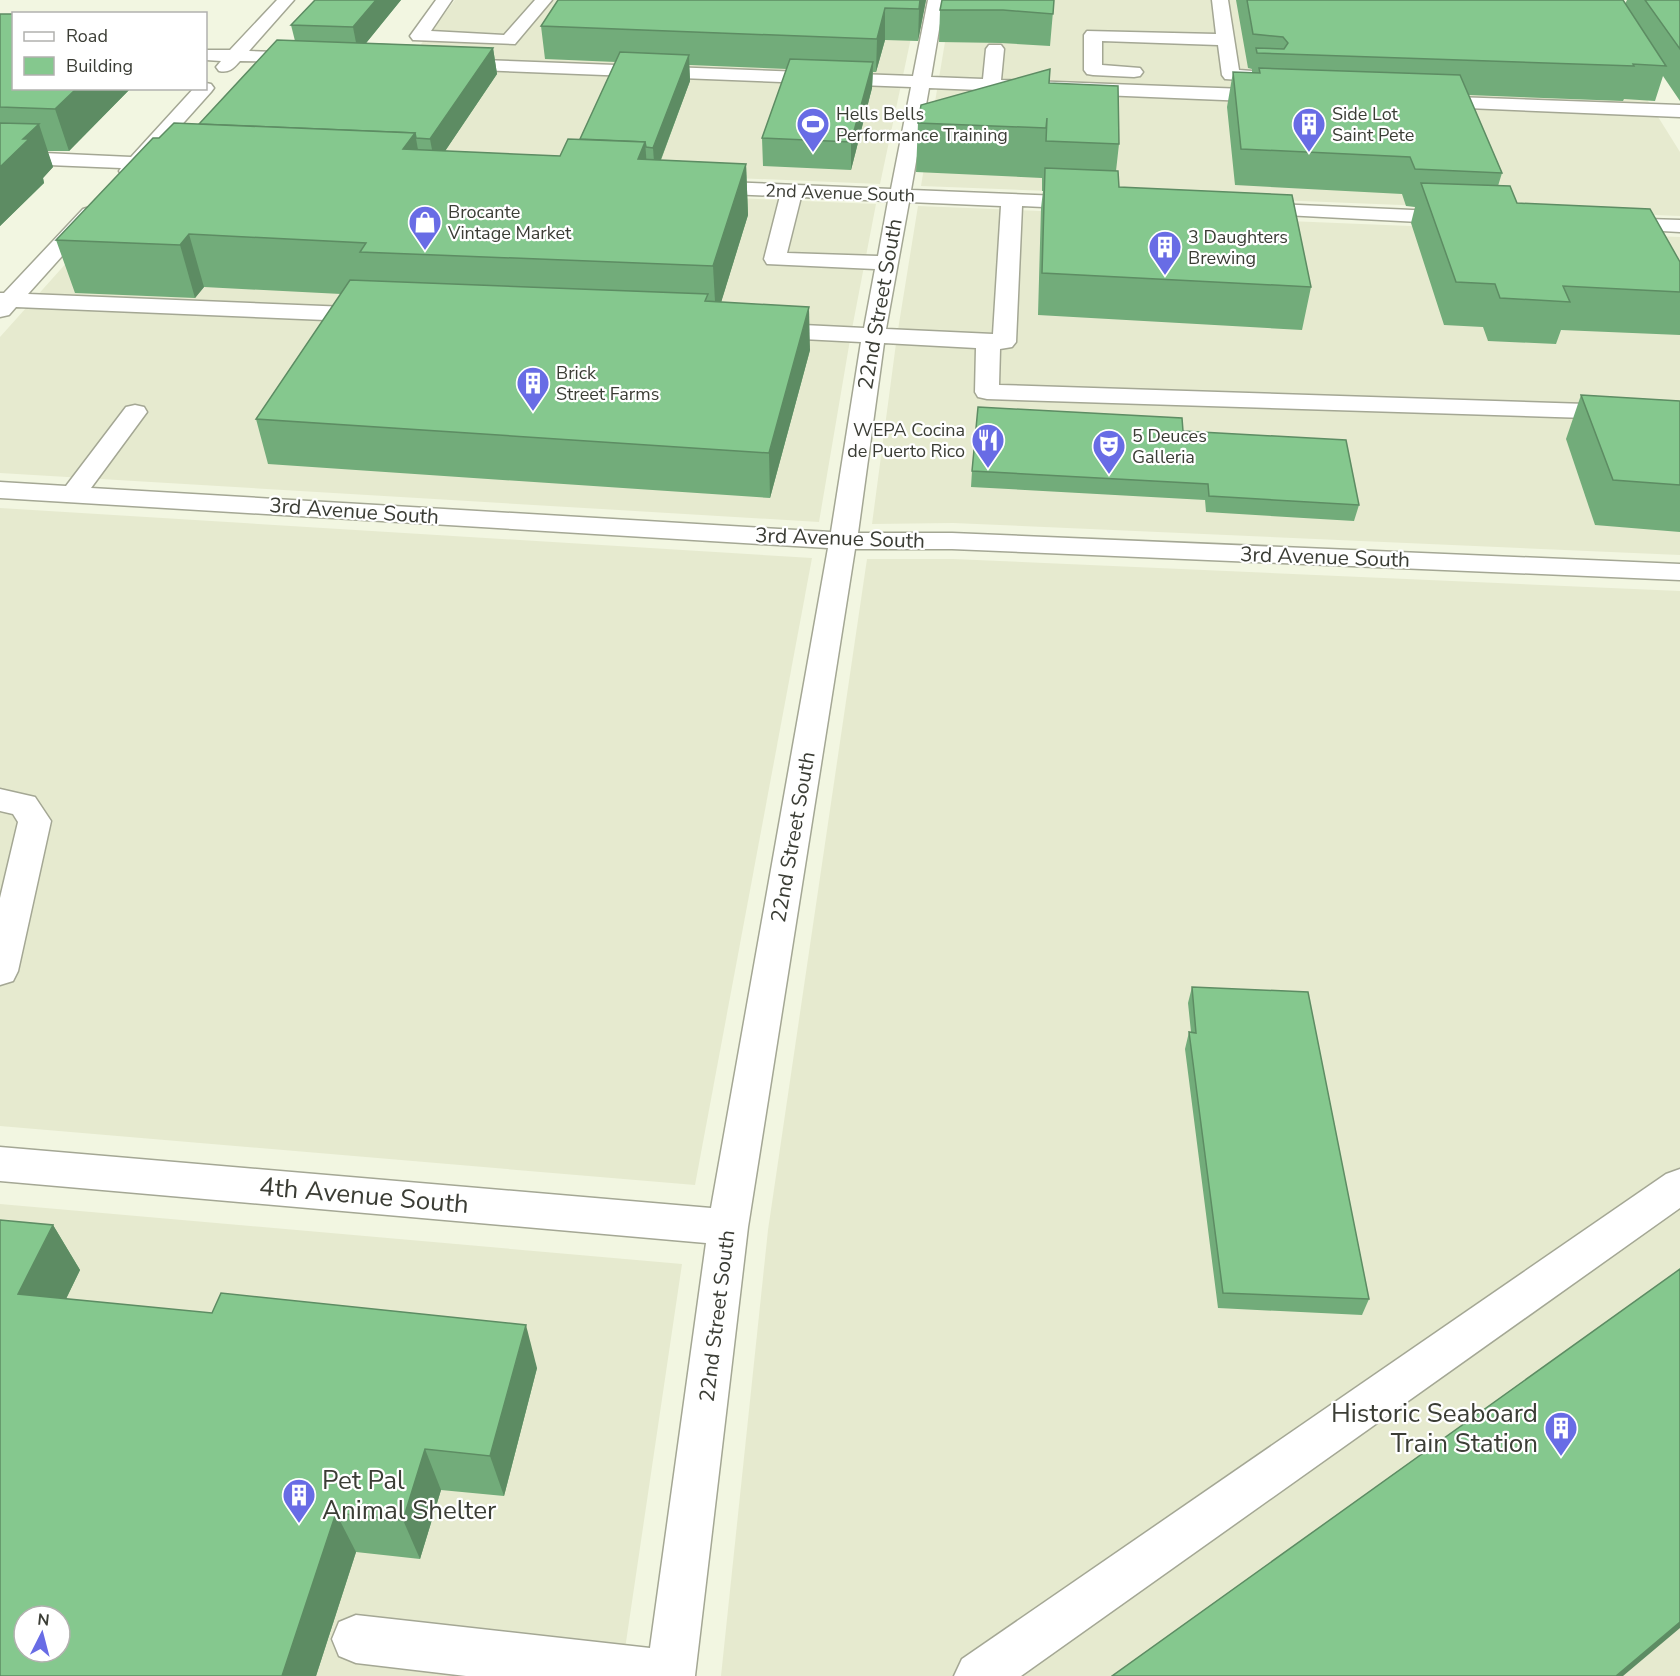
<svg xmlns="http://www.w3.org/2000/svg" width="1680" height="1676" viewBox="0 0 1680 1676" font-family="'Nunito Sans',sans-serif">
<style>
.built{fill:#e6eacf;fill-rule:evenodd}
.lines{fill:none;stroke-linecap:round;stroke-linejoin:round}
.minor-casing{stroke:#a4a794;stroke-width:3}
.minor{fill:#fff;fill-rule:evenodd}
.wall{fill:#72ac7a}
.shaded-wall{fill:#5d8c63}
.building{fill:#85c88e;stroke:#5d8c63;stroke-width:1.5;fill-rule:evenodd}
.labels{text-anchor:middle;stroke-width:4.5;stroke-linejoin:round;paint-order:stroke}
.far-poi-label{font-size:18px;fill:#3b3d35;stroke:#fff;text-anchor:start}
.far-street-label{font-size:18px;fill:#3b3d35;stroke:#fff}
.street-label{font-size:21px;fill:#3b3d35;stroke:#fff}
.near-street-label{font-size:26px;fill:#3b3d35;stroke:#fff}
.near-poi-label{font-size:26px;fill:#3b3d35;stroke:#fff;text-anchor:end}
</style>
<rect width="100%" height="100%" fill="#f2f6e1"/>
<g class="built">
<path d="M 455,0 L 919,0 L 880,184 L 331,161 Z"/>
<path d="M 952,0 L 1232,0 L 1593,13 L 1680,152 L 1680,216 L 921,186 Z"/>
<path d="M 147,173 L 876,204 L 851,334 L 819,522 L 0,473 L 0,337 Z"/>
<path d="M 918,206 L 1680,237 L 1680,555 L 953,523 L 872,524 L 897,336 Z"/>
<path d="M 0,508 L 812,558 L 695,1185 L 0,1126 Z"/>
<path d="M 867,559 L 953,559 L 1680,591 L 1680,1676 L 721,1676 L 768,1230 Z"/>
<path d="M 0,1204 L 682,1264 L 621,1676 L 0,1676 ZM 24,1616 L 60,1616 L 60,1652 L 24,1652 Z"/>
</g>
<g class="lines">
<defs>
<g id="minor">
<path d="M 277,0 L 294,0 L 249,51 L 305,53 L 311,54 L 314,58 L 311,62 L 240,61 C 233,69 229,73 219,71 L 216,67 L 221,61 L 206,60 L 206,50 L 230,50 Z"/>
<path d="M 436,0 L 452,0 L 431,31 L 504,35 L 535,0 L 552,0 L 515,44 L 413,40 L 410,36 Z"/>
<path d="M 928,0 L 944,0 L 931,77 L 983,79 L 986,49 L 989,45 L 1001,45 L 1004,49 L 1001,80 L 1273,90 L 1280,92 L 1282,96 L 1280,100 L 1273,102 L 929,88 L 911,190 L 1086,197 L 1093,199 L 1096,203 L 1093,207 L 1086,209 L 1022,206 L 1016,342 L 1012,347 L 1000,349 L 999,385 L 1680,407 L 1680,421 L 987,399 L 978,397 L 975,392 L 976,348 L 884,343 L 858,533 L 952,533 L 1680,564 L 1680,580 L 952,549 L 855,549 L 748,1227 L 695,1676 L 466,1676 L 356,1663 L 339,1656 L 332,1639 L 339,1622 L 356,1615 L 650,1648 L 706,1243 L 0,1181 L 0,1147 L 711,1208 L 828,548 L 0,498 L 0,482 L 66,486 L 126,407 L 135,405 L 144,407 L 147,412 L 91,488 L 831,532 L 861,342 L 763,337 L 755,335 L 751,330 L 755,325 L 763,323 L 864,328 L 875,269 L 767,264 L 764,259 L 780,196 L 703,193 L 696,191 L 693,187 L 696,183 L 703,181 L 891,189 L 911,87 L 453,69 L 447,68 L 444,64 L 447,60 L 453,59 L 913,76 ZM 801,197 L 888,201 L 878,256 L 787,253 ZM 909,202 L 1001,206 L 993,334 L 886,329 Z"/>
<path d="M 1212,0 L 1228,0 L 1239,70 L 1277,73 L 1280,77 L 1277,81 L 1271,82 L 1225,79 L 1222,75 L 1218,45 L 1102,41 L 1102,65 L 1140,68 L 1143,72 L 1140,76 L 1134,77 L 1093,75 L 1087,74 L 1084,70 L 1084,35 L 1087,31 L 1216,34 Z"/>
<path d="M 206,83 L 211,84 L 214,88 L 211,92 L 152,158 L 182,161 L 185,165 L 182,169 L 141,169 C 135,176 131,177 122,175 L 119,171 L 121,168 L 0,163 L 0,151 L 131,157 L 194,88 L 206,88 Z"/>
<path d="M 1427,96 L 1680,105 L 1680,117 L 1420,106 L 1418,102 L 1420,98 Z"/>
<path d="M 1252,203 L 1458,212 L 1465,214 L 1468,218 L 1465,222 L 1458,224 L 1245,213 L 1242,209 L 1245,205 Z"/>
<path d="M 90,207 L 97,209 L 100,213 L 97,217 L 28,294 L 373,308 L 381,310 L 384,315 L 381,320 L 373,322 L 16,307 L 9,315 L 0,317 L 0,293 L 4,293 L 83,209 Z"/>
<path d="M 1614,218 L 1680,220 L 1680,232 L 1607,228 L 1604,224 L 1607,220 Z"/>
<path d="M 0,789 L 35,797 L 51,821 L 18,971 L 13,981 L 0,985 L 0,898 L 18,822 L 13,814 L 0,811 Z"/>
<path d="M 1680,1169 L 1680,1208 L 1021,1676 L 954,1676 L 962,1659 L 1666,1174 Z"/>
</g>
</defs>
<use href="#minor" class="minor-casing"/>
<use href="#minor" class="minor"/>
</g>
<g class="wall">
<path d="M 315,0 L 401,0 L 366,43 L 493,48 L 497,74 L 445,151 L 560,156 L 580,139 L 616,62 L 545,59 L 541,26 L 558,0 L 926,0 L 918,41 L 885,40 L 876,72 L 873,72 L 872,88 L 851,170 L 763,166 L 762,138 L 787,69 L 689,65 L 690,81 L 661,160 L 746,164 L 748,215 L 721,302 L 810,350 L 770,498 L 268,464 L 256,419 L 341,294 L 204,287 L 195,298 L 75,293 L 56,240 L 159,138 L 199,124 L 295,41 L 291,25 Z"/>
<path d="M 1054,0 L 1050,46 L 1001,43 L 939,42 L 940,10 Z"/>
<path d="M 1236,0 L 1623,0 L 1625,4 L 1627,0 L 1680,0 L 1680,101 L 1663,76 L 1655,101 L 1624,99 L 1623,101 L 1468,95 L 1502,173 L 1498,186 L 1517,203 L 1680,262 L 1680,335 L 1561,330 L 1556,344 L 1488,341 L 1483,327 L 1444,325 L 1411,223 L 1415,207 L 1406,206 L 1402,194 L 1235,185 L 1227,107 L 1233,72 L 1252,73 L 1252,69 L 1248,68 Z"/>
<path d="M 0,14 L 131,88 L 69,151 L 47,151 L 53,167 L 43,178 L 44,183 L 0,226 Z"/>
<path d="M 1049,83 L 1119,144 L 1116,171 L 1119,187 L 1311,287 L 1302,330 L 1038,315 L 1041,208 L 1043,191 L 1042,191 L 1042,172 L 1042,178 L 916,172 L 918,123 Z"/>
<path d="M 1581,395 L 1680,401 L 1680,532 L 1595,525 L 1566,439 Z"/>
<path d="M 1183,431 L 1359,505 L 1354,521 L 1206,512 L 1205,500 L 971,487 L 972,471 Z"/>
<path d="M 1192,987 L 1369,1299 L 1362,1315 L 1218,1308 L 1185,1049 L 1189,1032 L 1191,1032 L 1188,1003 Z"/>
<path d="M 53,1225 L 80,1270 L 66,1299 L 537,1368 L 504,1496 L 441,1490 L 420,1559 L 356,1552 L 316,1676 L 0,1676 Z"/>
</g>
<g class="shaded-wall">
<path d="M 376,0 L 401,0 L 358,53 L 353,27 Z"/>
<path d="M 920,0 L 926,0 L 918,41 L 919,9 Z"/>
<path d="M 885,8 L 885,40 L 876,72 L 877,39 Z"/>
<path d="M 493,48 L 497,74 L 435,166 L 430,139 Z"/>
<path d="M 689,55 L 690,81 L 655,175 L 653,148 Z"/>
<path d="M 873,62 L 872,88 L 851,170 L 851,142 Z"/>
<path d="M 77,88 L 131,88 L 69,151 L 55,109 Z"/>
<path d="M 39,124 L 53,167 L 43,178 L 44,183 L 0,226 L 0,167 L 23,139 Z"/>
<path d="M 415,133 L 424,183 L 403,149 Z"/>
<path d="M 645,142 L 649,192 L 638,159 Z"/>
<path d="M 746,164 L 748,215 L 716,319 L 713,266 Z"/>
<path d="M 189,234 L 204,287 L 195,298 L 180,245 Z"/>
<path d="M 809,307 L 810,350 L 770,498 L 769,453 Z"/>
<path d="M 53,1225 L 80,1270 L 47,1338 L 18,1294 Z"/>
<path d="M 526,1325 L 537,1368 L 504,1496 L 490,1456 Z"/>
<path d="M 425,1449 L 441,1490 L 420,1559 L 403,1520 Z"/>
<path d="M 336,1513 L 356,1552 L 316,1676 L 282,1676 Z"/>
<path d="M 1680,1622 L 1680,1628 L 1623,1676 L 1616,1676 Z"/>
</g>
<g class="building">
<path d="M 315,0 L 376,0 L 353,27 L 291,25 Z"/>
<path d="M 558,0 L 920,0 L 919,9 L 885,8 L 877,39 L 541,26 Z"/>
<path d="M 942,0 L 1054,0 L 1053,14 L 1003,10 L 940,10 Z"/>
<path d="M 1247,0 L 1623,0 L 1666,66 L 1633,64 L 1634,66 L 1257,53 L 1256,48 L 1284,49 L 1288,43 L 1283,37 L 1253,34 Z"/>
<path d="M 1645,0 L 1680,0 L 1680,49 Z"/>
<path d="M 0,14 L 14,14 L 14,88 L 77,88 L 55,109 L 0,107 Z"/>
<path d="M 277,40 L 493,48 L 430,139 L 416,138 L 415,133 L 199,124 Z"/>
<path d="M 620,52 L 689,55 L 653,148 L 646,147 L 645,142 L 580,139 Z"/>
<path d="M 790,59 L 873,62 L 851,142 L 762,138 Z"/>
<path d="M 1259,68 L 1460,75 L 1502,173 L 1415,169 L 1410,157 L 1241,149 L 1233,72 L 1260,73 Z"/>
<path d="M 1050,69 L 1049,83 L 1118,86 L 1119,144 L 1046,141 L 1047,118 L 1046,128 L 918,123 L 921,105 Z"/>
<path d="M 0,123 L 39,124 L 23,139 L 29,139 L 0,167 Z"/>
<path d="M 174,123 L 415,133 L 403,149 L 560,156 L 568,139 L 645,142 L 638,159 L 746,164 L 713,266 L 360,252 L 366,243 L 189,234 L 180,245 L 56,240 L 153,138 L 159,138 Z"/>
<path d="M 1045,168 L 1118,171 L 1119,187 L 1292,195 L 1311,287 L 1042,273 Z"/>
<path d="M 1421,183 L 1510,186 L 1517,203 L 1650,209 L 1680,262 L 1680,292 L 1563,286 L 1570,302 L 1500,298 L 1495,284 L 1456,282 Z"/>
<path d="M 350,280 L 708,294 L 705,301 L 809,307 L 769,453 L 256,419 Z"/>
<path d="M 1581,395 L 1680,401 L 1680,485 L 1613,480 Z"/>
<path d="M 978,407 L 1182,418 L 1183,431 L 1346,440 L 1359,505 L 1209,496 L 1208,484 L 972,471 Z"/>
<path d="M 1192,987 L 1308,992 L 1369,1299 L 1223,1293 L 1189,1032 L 1196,1033 Z"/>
<path d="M 0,1220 L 53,1225 L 18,1294 L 212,1313 L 221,1293 L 526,1325 L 490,1456 L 425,1449 L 403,1520 L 336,1513 L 282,1676 L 0,1676 ZM 24,1616 L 60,1616 L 60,1652 L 24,1652 Z"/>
<path d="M 1680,1269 L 1680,1622 L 1616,1676 L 1112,1676 Z"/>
</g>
<defs>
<symbol id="stadium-pin" viewBox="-11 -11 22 30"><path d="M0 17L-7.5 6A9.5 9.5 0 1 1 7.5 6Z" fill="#686ce5" stroke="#fff"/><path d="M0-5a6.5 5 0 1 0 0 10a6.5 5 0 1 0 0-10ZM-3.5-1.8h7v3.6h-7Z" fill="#fff"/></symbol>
<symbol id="building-pin" viewBox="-11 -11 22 30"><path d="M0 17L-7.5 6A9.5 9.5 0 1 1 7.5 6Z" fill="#686ce5" stroke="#fff"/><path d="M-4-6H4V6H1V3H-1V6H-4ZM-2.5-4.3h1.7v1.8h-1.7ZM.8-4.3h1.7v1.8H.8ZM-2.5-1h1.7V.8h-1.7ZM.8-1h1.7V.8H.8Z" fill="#fff"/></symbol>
<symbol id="shop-pin" viewBox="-11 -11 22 30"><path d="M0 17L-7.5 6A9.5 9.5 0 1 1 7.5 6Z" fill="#686ce5" stroke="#fff"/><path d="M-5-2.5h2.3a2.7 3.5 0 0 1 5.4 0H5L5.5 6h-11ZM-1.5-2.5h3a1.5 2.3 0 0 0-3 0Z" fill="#fff"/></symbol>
<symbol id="restaurant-pin" viewBox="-11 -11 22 30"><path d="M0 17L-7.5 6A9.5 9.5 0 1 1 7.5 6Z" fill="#686ce5" stroke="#fff"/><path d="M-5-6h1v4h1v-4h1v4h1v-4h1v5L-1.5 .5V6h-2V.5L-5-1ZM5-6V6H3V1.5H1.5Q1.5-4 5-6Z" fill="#fff"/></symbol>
<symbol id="theatre-pin" viewBox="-11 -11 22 30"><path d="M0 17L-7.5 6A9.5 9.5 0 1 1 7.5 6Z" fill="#686ce5" stroke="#fff"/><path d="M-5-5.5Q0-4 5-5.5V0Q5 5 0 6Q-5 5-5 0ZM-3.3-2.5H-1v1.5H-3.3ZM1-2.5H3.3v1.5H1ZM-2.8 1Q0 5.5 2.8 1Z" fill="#fff"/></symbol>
</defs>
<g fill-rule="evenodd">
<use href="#stadium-pin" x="794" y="105" width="38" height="52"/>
<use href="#building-pin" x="1290" y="105" width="38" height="52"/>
<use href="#shop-pin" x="406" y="203" width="38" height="52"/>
<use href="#building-pin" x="1146" y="228" width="38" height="52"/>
<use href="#building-pin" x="514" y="364" width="38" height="52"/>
<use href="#restaurant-pin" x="969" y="421" width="38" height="52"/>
<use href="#theatre-pin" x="1090" y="427" width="38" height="52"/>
<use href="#building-pin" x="1542" y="1409" width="38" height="52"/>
<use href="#building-pin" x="280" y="1476" width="38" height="52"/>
</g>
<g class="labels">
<g class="far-poi-label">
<text x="836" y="120">Hells Bells<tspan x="836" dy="21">Performance Training</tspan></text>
<text x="1332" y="120">Side Lot<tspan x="1332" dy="21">Saint Pete</tspan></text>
<text x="448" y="218">Brocante<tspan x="448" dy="21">Vintage Market</tspan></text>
<text x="1188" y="243">3 Daughters<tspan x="1188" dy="21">Brewing</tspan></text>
<text x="556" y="379">Brick<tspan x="556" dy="21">Street Farms</tspan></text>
<text x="965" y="436" text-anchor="end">WEPA Cocina<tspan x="965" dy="21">de Puerto Rico</tspan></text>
<text x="1132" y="442">5 Deuces<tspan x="1132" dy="21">Galleria</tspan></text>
</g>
<g class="far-street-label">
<text transform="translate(840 193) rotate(2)" y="6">2nd Avenue South</text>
</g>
<g class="street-label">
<text transform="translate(880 304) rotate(-80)" y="7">22nd Street South</text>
<text transform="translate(354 511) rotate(4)" y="7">3rd Avenue South</text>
<text transform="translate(840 538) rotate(2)" y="7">3rd Avenue South</text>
<text transform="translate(1325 557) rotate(2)" y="7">3rd Avenue South</text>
<text transform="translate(793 837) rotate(-80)" y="7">22nd Street South</text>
<text transform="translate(717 1316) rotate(-83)" y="7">22nd Street South</text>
</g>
<g class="near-street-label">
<text transform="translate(364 1195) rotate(5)" y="9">4th Avenue South</text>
</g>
<g class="near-poi-label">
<text x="1538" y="1422">Historic Seaboard<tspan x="1538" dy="30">Train Station</tspan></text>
<text x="322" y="1489" text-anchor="start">Pet Pal<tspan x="322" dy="30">Animal Shelter</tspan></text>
</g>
</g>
<rect x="12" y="12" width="195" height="78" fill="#ffffff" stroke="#b1b1ae" stroke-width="1.5"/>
<rect x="24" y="32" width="30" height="9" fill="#ffffff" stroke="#b1b1ae" stroke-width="1.5"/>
<text x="66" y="42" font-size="18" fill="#3b3d35">Road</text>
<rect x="24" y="57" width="30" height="18" fill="#85c88e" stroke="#b1b1ae" stroke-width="1.5"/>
<text x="66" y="72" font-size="18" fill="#3b3d35">Building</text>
<g transform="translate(42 1634) rotate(6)"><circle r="28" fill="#ffffff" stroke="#b1b1ae" stroke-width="1.5"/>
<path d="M0-4.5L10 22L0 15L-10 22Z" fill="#686ce5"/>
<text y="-9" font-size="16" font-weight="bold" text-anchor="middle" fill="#3b3d35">N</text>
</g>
</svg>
